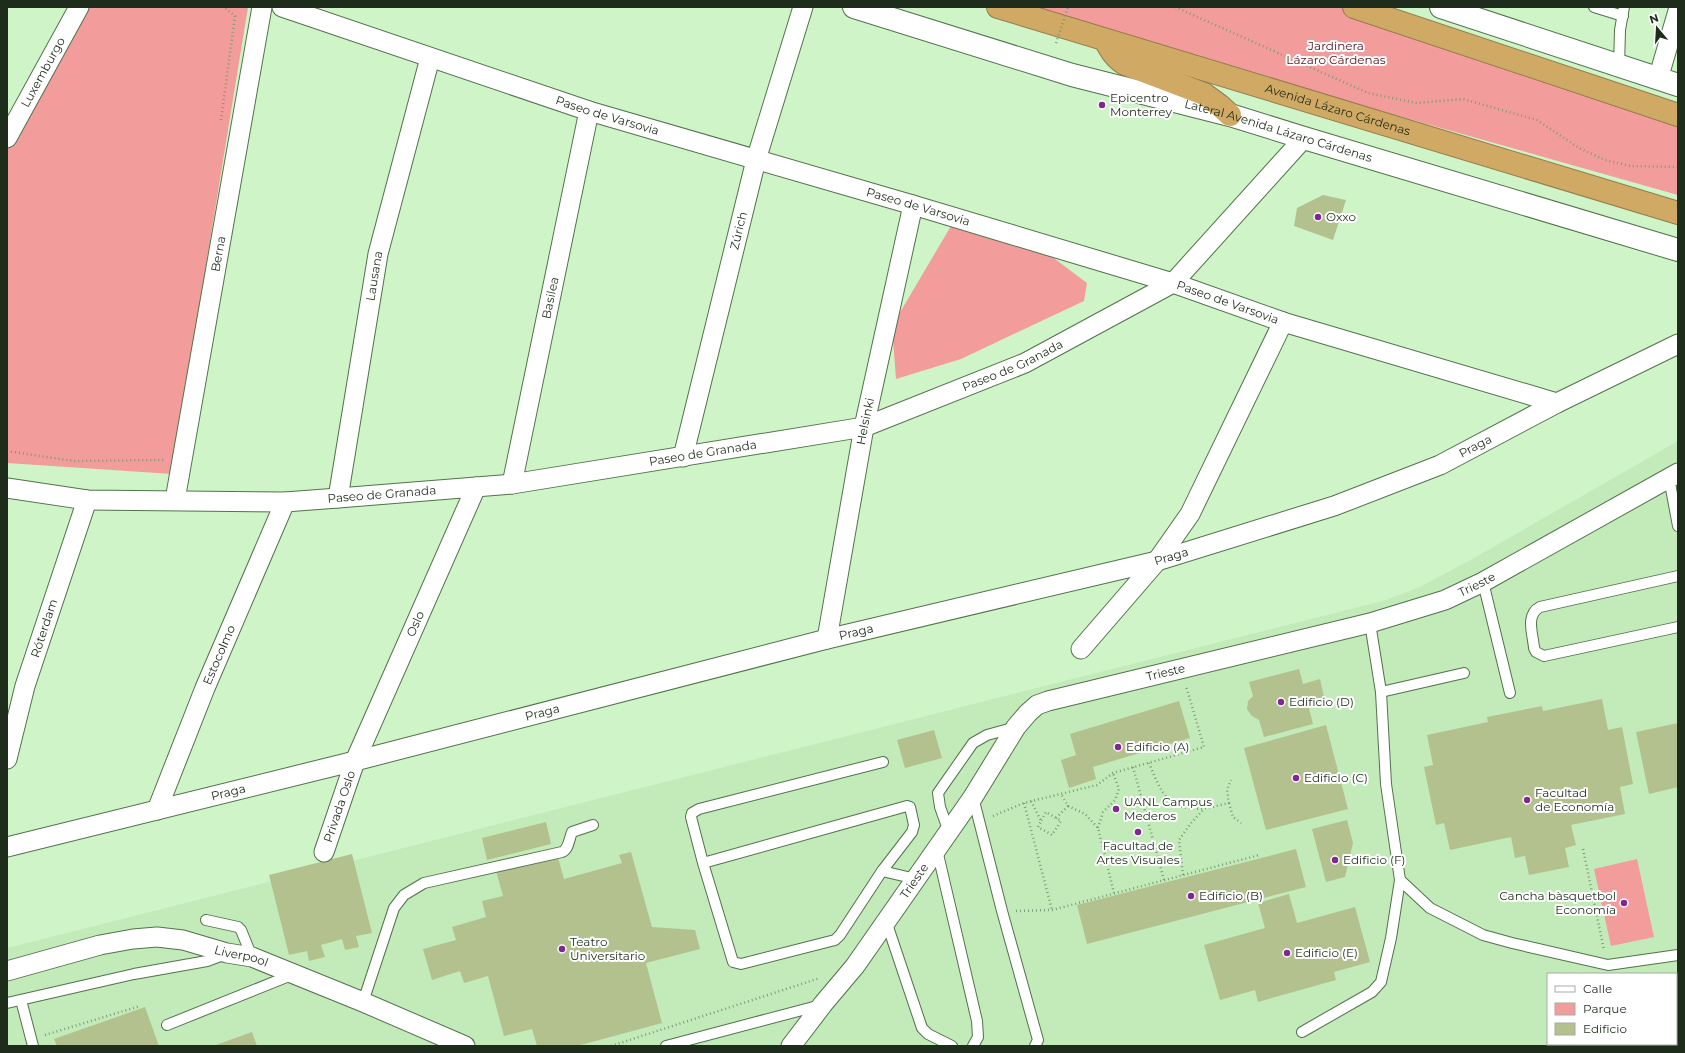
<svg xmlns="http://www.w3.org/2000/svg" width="1685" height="1053" viewBox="0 0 1685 1053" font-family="Montserrat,sans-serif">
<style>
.built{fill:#c2ebb9;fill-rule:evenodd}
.green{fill:#f39c9c}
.building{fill:#b3c18e}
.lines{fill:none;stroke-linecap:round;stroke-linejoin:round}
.lane-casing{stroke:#52724b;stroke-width:12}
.street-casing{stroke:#52724b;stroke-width:21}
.secondary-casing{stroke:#52724b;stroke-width:24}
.highway-casing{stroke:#927d4b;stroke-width:24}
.path{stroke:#7f9a7a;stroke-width:2.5;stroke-dasharray:1 3;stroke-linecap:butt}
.lane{stroke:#fff;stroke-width:10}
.street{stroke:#fff;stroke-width:19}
.secondary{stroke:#fff;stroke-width:22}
.highway{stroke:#d0a965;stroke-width:22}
.path-bridge{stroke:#7f9a7a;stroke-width:2.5;stroke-dasharray:1 3;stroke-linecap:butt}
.poi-dot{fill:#812793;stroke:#fff;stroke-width:1.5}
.labels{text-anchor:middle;stroke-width:4;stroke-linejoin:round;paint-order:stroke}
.park-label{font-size:12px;fill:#531118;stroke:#fff}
.street-label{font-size:12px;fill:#1e2c1b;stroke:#fff}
.poi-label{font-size:12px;fill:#1e2c1b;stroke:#fff;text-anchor:start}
</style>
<rect width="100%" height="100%" fill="#cff4c8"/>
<path class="built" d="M 1678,441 L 1678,1046 L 7,1046 L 7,948 L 1386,600 L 1420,587 L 1474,558 ZM 1548,974 L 1676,974 L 1676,1044 L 1548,1044 Z"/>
<g class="green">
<path d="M 85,7 L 248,7 L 172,474 L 7,463 L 7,149 Z"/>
<path d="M 1013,7 L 1340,7 L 1678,126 L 1678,195 Z"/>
<path d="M 951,226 L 1047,253 L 1087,283 L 1084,301 L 961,359 L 896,379 L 892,326 Z"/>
<path d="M 1637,859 L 1654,937 L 1611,946 L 1594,869 Z"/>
</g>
<g class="building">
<path d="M 1323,195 L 1346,200 L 1333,240 L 1294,226 L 1297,208 Z"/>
<path d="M 1299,669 L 1303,684 L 1320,679 L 1324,697 L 1314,700 L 1315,707 L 1309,708 L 1313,724 L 1264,737 L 1259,720 L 1252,716 L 1247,709 L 1248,701 L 1253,696 L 1249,682 Z"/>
<path d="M 1602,699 L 1608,730 L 1622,727 L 1633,784 L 1620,787 L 1625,814 L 1571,825 L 1576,845 L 1565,848 L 1569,867 L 1529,875 L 1525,856 L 1515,858 L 1511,837 L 1450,850 L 1444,823 L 1436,825 L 1424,767 L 1433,765 L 1427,735 L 1488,722 L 1487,717 L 1542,706 L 1543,711 Z"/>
<path d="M 1179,701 L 1190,738 L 1093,767 L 1096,779 L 1069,788 L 1061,760 L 1076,755 L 1070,734 Z"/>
<path d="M 1678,723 L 1678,787 L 1649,794 L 1636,732 Z"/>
<path d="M 1326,725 L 1348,809 L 1266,830 L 1244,748 Z"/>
<path d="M 934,730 L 942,758 L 905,768 L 897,740 Z"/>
<path d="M 1347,820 L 1353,843 L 1345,877 L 1326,882 L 1312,829 Z"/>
<path d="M 546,822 L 551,844 L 487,860 L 482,838 Z"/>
<path d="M 1296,849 L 1306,887 L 1087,944 L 1077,905 Z"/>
<path d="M 631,852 L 652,927 L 695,930 L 700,949 L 646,963 L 662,1023 L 577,1046 L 537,1046 L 532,1029 L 504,1036 L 488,976 L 464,983 L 460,971 L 432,980 L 423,949 L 456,940 L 452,927 L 486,917 L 482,901 L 503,896 L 496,871 L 557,854 L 564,879 L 622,863 L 619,855 Z"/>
<path d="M 352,854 L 372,933 L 356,936 L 359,947 L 345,950 L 342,939 L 321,945 L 325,957 L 309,961 L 307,951 L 289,955 L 269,875 Z"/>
<path d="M 1289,894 L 1297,923 L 1355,907 L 1370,962 L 1334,972 L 1336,980 L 1258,1002 L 1255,990 L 1220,1000 L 1204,945 L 1265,928 L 1258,903 Z"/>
<path d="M 145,1007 L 159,1046 L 57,1046 L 54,1039 Z"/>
<path d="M 252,1032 L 257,1046 L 213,1046 Z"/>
</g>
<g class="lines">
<defs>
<g id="lane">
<path d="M 1594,7 L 1623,16"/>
<path d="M 1619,66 L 1620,30 L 1624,7"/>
<path d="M 1669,478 L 1678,526"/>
<path d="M 1678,576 L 1540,607 C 1525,615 1533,634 1534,648 L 1536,652 L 1544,656 L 1678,627"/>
<path d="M 1483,582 L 1510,693"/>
<path d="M 1370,623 L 1381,692 L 1464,673"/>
<path d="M 1381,692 L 1386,784 L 1400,880 L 1430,908 L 1483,935 L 1512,943 L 1608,965 L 1678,955"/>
<path d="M 973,797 L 1002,911 L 1038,1040 L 1035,1046"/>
<path d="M 949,832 L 940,807 L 938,793 L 973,743 L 987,735 L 1016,727"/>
<path d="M 937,850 L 977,1021 L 978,1037 L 973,1046"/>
<path d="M 703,863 L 907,806 L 910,807 L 914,825 L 912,832 L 882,871 L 840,935 L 835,940 L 741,964 L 733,962 L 703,863 L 691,817 L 692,813 L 699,809 L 883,762"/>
<path d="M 882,871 L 916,879"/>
<path d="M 206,920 L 238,927 L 241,930 L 252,957"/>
<path d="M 886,921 L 922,1028 L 928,1034 L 952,1046"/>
<path d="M 21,1000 L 33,1046"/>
<path d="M 363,1002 L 394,908 L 404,895 L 424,883 L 562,852 C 569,849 569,839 572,832 L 593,825"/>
<path d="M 7,1003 L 134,974 L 207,961 L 226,954"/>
<path d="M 167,1025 L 294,974"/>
<path d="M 1302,1032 L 1372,992 L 1381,982 L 1391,938 L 1400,880"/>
<path d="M 666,1046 L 821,1005"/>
</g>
<g id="street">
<path id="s1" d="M 282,7 L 589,111 L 913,205 L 1173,283 L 1283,322 L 1557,403"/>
<path d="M 1658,79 L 1678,11"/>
<path id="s2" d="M 7,138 L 79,7"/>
<path id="s3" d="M 683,457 L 756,160 L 803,7"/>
<path id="s4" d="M 512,484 L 589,111"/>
<path id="s5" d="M 7,488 L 87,500 L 285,502 L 338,498 L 512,484 L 864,427 L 1025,363 L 1173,283 L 1304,138"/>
<path id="s6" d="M 338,498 L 378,254 L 430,58"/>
<path id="s7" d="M 175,500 L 262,7"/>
<path id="s8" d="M 827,639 L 864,427 L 913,205"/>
<path d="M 1081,649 L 1157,561 L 1190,514 L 1283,322"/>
<path id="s9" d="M 7,759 L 25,686 L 87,500"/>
<path id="s10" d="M 157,810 L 205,688 L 285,502"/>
<path id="s11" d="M 7,847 L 355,761 L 827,639 L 1157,561 L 1334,506 L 1440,465 L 1557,403 L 1678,344"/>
<path id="s12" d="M 324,852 L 355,761 L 476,487"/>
<path id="s13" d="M 7,971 L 100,945 L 133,939 L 157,937 L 183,940 L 227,953 L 252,957 L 363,1002 L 465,1046"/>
<path id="s14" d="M 791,1046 L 823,1004 L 855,966 L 973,797 L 1016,727 L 1028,713 L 1037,705 L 1048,701 L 1370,623 L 1445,600 L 1483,582 L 1678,473"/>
</g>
<g id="secondary">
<path id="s15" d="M 854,7 L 1072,75 L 1230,115 L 1304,138 L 1678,250"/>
<path d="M 1441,7 L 1678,85"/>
</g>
<g id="highway">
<path id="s16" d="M 998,7 L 1678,213"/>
<path d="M 1354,7 L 1678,115"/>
<path d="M 1105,40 C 1111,51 1115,58 1125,64 L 1204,94 L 1219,105 L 1230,115"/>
</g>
</defs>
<use href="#lane" class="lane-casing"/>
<use href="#street" class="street-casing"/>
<use href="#secondary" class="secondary-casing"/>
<use href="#highway" class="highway-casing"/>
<g class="path">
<path d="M 1175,7 L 1368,93 L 1416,103 L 1463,99 L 1537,120 L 1579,148 L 1605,160 L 1630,166 L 1678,167"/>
<path d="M 221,120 L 235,16 L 224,7"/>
<path d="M 7,451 L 73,461 L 164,460"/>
<path d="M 1149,763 C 1153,772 1157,783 1162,791 C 1179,816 1204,809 1229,803 L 1227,790 L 1231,780"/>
<path d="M 1133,767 L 1164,880"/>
<path d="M 1031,801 L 1041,821 L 1038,827 L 1052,835 L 1061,821 L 1046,812 L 1041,821"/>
<path d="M 1024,803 L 1052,910"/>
<path d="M 1229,803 L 1233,817 L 1241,823"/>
<path d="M 1068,806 L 1085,814 L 1098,828 L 1114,893"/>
<path d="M 993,816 L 1024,803 L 1097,785 L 1113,773 L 1204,747 L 1186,686"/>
<path d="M 1056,818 L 1068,806 L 1061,794"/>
<path d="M 1098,828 L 1103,812 L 1115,800 L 1119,789 L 1113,773"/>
<path d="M 1583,849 L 1604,950"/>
<path d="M 1183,875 L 1179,840 L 1191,823 L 1203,810"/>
<path d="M 1016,911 L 1052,910 L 1259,855"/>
<path d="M 45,1035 L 140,1006"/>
<path d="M 1624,1044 L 1625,1046"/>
<path d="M 611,1046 L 820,978"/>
</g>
<use href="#lane" class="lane"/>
<use href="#street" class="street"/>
<use href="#secondary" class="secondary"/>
<use href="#highway" class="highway"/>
<path class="path-bridge" d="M 1056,43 L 1068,7"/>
</g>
<g class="poi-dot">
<circle cx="1102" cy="105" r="4"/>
<circle cx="1318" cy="217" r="4"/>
<circle cx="1281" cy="702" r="4"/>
<circle cx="1118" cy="747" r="4"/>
<circle cx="1296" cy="778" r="4"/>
<circle cx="1527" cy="800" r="4"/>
<circle cx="1116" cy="809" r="4"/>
<circle cx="1138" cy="832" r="4"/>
<circle cx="1335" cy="860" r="4"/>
<circle cx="1191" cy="896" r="4"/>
<circle cx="1624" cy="903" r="4"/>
<circle cx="562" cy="949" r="4"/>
<circle cx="1287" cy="953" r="4"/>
</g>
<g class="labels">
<g class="park-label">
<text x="1336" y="50">Jardinera<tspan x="1336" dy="14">Lázaro Cárdenas</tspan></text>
</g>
<g class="street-label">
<text dy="4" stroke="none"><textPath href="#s2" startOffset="75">Luxemburgo</textPath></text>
<text dy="4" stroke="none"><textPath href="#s16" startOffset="355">Avenida Lázaro Cárdenas</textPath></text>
<text dy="4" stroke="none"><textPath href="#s1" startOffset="343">Paseo de Varsovia</textPath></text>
<text dy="4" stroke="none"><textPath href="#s15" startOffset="442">Lateral Avenida Lázaro Cárdenas</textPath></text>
<text dy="4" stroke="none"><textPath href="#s1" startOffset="667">Paseo de Varsovia</textPath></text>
<text dy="4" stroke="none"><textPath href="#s3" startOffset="233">Zúrich</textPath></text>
<text dy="4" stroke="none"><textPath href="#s7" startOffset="250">Berna</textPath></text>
<text dy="4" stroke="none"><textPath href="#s6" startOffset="225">Lausana</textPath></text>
<text dy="4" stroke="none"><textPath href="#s4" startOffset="190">Basilea</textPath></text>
<text dy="4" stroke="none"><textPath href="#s1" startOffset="991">Paseo de Varsovia</textPath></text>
<text dy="4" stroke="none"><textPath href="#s5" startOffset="1024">Paseo de Granada</textPath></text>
<text dy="4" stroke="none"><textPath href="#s8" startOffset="221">Helsinki</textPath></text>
<text dy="4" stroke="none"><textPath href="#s11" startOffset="1524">Praga</textPath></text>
<text dy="4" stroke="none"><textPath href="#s5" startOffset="700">Paseo de Granada</textPath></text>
<text dy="4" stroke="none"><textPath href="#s5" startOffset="376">Paseo de Granada</textPath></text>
<text dy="4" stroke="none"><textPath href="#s11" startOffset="1200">Praga</textPath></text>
<text dy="4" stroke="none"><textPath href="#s14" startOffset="878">Trieste</textPath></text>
<text dy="4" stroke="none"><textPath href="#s12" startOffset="246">Oslo</textPath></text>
<text dy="4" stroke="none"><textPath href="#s9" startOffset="136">Róterdam</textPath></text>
<text dy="4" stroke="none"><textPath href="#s11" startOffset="876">Praga</textPath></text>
<text dy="4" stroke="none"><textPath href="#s10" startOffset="167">Estocolmo</textPath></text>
<text dy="4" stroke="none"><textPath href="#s14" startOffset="554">Trieste</textPath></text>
<text dy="4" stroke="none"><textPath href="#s11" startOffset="552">Praga</textPath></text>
<text dy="4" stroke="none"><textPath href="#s11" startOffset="228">Praga</textPath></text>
<text dy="4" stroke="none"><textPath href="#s12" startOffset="48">Privada Oslo</textPath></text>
<text dy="4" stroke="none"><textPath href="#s14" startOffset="206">Trieste</textPath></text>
<text dy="4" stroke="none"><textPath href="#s13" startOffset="241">Liverpool</textPath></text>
</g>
<g class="poi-label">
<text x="1110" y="102">Epicentro<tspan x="1110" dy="14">Monterrey</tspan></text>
<text x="1326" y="221">Oxxo</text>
<text x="1289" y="706">Edificio (D)</text>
<text x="1126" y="751">Edificio (A)</text>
<text x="1304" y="782">EdificIo (C)</text>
<text x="1535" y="797">Facultad<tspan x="1535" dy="14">de Economía</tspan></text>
<text x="1124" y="806">UANL Campus<tspan x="1124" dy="14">Mederos</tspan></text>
<text x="1138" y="850" text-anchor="middle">Facultad de<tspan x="1138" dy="14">Artes Visuales</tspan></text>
<text x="1343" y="864">Edificio (F)</text>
<text x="1199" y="900">Edificio (B)</text>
<text x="1616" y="900" text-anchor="end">Cancha bàsquetbol<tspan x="1616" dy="14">Economía</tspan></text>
<text x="570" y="946">Teatro<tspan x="570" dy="14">Universitario</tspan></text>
<text x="1295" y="957">Edificio (E)</text>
</g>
</g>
<rect width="1685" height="1053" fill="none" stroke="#1e2c1b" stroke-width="16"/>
<rect x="1547" y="973" width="130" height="72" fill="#ffffff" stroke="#a5aba4"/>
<rect x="1555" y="986" width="20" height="6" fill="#ffffff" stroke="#a5aba4"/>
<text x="1583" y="993" font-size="12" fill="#1e2c1b">Calle</text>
<rect x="1555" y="1003" width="20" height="12" fill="#f39c9c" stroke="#a5aba4"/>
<text x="1583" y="1013" font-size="12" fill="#1e2c1b">Parque</text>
<rect x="1555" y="1023" width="20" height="12" fill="#b3c18e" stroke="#a5aba4"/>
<text x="1583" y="1033" font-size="12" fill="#1e2c1b">Edificio</text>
<g transform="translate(1657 28) rotate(342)" stroke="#ffffff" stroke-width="3" paint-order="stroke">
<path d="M0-3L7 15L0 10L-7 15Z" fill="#1e2c1b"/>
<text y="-6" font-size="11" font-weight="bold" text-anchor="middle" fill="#1e2c1b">N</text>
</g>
</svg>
